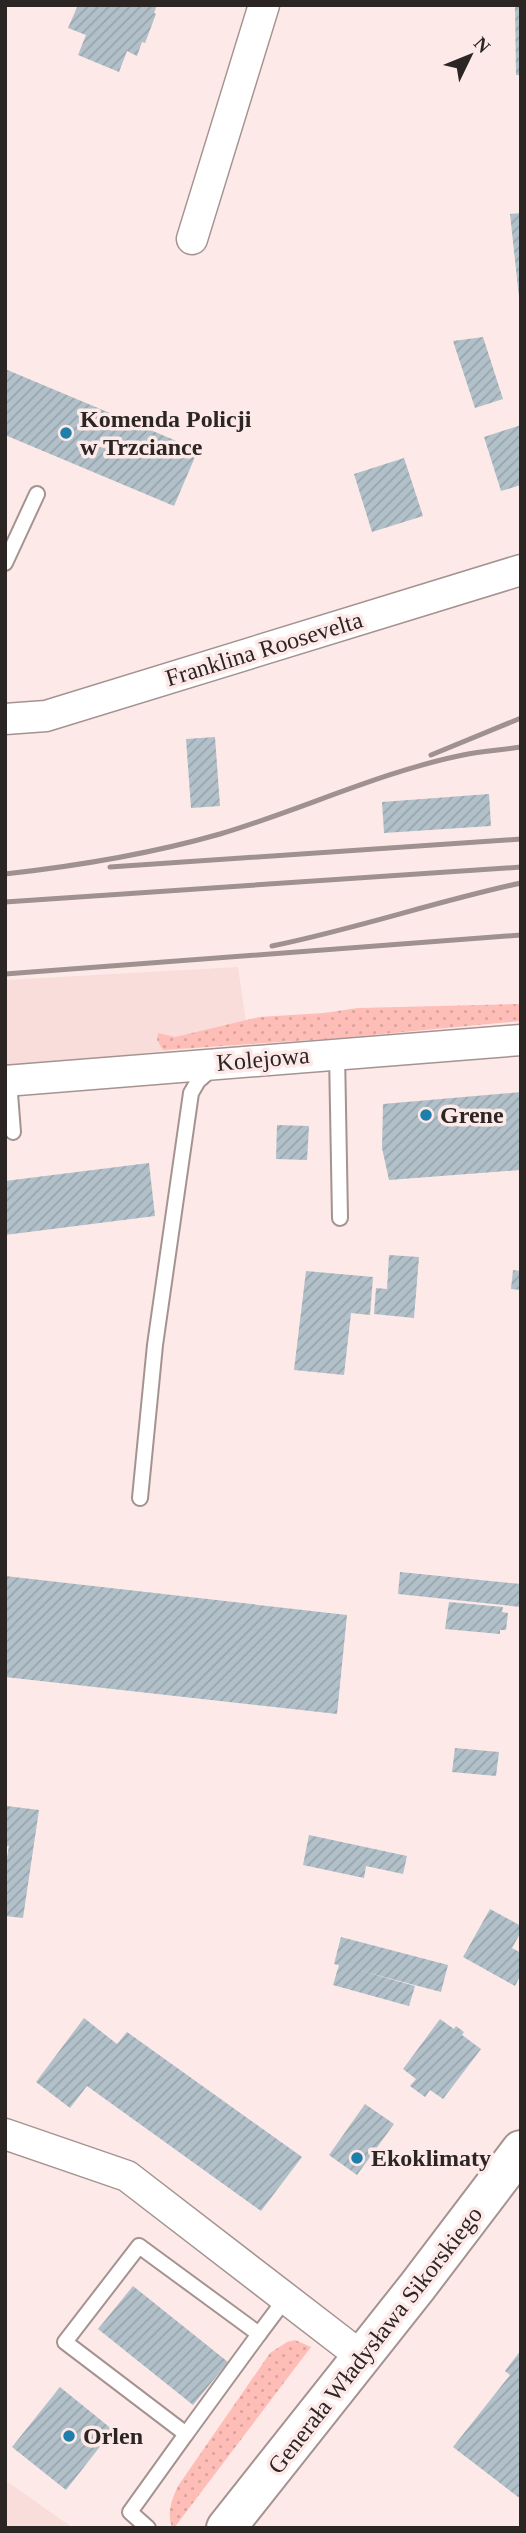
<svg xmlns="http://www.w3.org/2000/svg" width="526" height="2533" viewBox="0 0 526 2533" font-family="Georgia,serif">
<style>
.built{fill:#f9ddda}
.green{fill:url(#green-dots)}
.building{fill:url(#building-hatch)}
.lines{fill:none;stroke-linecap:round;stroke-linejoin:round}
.lane-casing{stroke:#a49391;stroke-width:18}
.street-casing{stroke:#a49391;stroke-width:33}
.secondary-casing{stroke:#a49391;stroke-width:42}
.lane{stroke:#fff;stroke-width:14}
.street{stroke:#fff;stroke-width:30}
.secondary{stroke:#fff;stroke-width:38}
.rail{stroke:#9e9190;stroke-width:5}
.poi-dot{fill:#1f7fab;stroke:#fdeae8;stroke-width:2.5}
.labels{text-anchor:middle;stroke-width:7;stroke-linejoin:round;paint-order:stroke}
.poi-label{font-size:24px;font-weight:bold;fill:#2b2524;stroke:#fdeae8;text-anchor:start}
.street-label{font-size:24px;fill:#2b2524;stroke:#fdeae8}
</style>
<defs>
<pattern id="green-dots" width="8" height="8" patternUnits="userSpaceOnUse" patternTransform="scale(1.75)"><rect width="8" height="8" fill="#febeb7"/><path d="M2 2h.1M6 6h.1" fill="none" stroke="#daa39d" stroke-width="1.8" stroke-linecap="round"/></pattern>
<pattern id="building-hatch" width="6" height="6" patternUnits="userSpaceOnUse" patternTransform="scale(1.75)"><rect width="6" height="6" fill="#b1c0c9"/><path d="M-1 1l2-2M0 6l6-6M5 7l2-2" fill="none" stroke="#98a5ac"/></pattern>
</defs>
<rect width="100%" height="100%" fill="#fdeae8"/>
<g class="built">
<path d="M 238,967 L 249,1042 L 5,1068 L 5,980 Z"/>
<path d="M 5,2480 L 73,2528 L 5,2528 Z"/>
</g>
<g class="green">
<path d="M 521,1004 L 521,1021 L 341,1038 L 163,1050 L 157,1040 L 158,1033 L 175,1037 L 259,1017 L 324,1013 L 358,1008 Z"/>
<path d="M 295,2340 L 311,2347 L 174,2528 L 172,2528 C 167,2512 171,2501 178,2486 L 270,2353 L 287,2342 Z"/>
</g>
<g class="building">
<path d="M 78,5 L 157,5 L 154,13 L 156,14 L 145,43 L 142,42 L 137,56 L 127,51 L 119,72 L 78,55 L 86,35 L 68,28 Z"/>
<path d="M 515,5 L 521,5 L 521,75 L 516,75 Z"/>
<path d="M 521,213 L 521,297 L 519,297 L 510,214 Z"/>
<path d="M 483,337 L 503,399 L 475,408 L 453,341 Z"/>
<path d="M 5,369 L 198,450 L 174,506 L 5,435 Z"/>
<path d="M 521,425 L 521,485 L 501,491 L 484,437 Z"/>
<path d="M 404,458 L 423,516 L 372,532 L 354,474 Z"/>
<path d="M 215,737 L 220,806 L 191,808 L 186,739 Z"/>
<path d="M 489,794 L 491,826 L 384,833 L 382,802 Z"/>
<path d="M 521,1092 L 521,1170 L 389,1180 L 382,1148 L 383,1104 Z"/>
<path d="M 277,1125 L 309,1126 L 307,1160 L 276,1159 Z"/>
<path d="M 149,1163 L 155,1216 L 5,1235 L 5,1181 Z"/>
<path d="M 389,1255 L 419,1257 L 414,1318 L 374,1314 L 376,1288 L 387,1289 Z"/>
<path d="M 513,1270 L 521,1271 L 521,1290 L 511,1289 Z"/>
<path d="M 306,1271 L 373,1277 L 370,1315 L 351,1313 L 344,1375 L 294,1370 Z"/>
<path d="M 400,1572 L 521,1584 L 521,1607 L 398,1594 Z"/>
<path d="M 5,1576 L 347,1615 L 337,1714 L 5,1677 Z"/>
<path d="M 449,1602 L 503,1607 L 502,1612 L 508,1613 L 506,1630 L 500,1630 L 500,1634 L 445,1629 Z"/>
<path d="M 455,1748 L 499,1752 L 496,1776 L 452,1772 Z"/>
<path d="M 7,1806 L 39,1810 L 23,1918 L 5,1916 L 5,1869 L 9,1846 L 5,1846 Z"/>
<path d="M 309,1835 L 407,1856 L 403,1874 L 366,1866 L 364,1878 L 303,1865 Z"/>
<path d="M 490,1909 L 521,1926 L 521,1932 L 512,1948 L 521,1953 L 521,1974 L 515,1986 L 463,1957 Z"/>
<path d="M 341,1937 L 448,1965 L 441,1992 L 358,1970 L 415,1986 L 409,2006 L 333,1985 L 339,1965 L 334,1964 Z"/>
<path d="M 84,2018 L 117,2044 L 127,2032 L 302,2157 L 261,2211 L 87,2086 L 70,2108 L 36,2082 Z"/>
<path d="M 440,2019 L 454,2029 L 456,2026 L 464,2032 L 462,2035 L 481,2049 L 443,2099 L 430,2090 L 425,2097 L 410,2086 L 416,2079 L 403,2069 Z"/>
<path d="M 365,2104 L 394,2124 L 357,2175 L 329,2155 Z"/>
<path d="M 133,2286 L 228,2362 L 193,2405 L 98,2329 Z"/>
<path d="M 521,2350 L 521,2497 L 518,2497 L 453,2447 L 510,2375 L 505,2371 Z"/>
<path d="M 60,2387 L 113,2430 L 66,2490 L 12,2447 Z"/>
</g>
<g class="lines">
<defs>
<g id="lane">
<path d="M 5,563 L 37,494"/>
<path d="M 337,1053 L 340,1218"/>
<path d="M 9,1081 L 13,1132"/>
<path d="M 140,1498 L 155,1345 L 191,1093 L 198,1081 L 213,1068"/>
<path d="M 186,2434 L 259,2334"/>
<path d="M 148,2528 L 130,2512 L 186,2434 L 65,2342 L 139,2246 L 259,2334 L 286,2298"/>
</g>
<g id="street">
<path d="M 192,239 L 264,5"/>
<path d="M 5,719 L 46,716 L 521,570"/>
<path d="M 5,1081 L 521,1040"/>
<path d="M 5,2134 L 127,2176 L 362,2357"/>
</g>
<path id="secondary" d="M 226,2528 L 417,2287 L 521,2150"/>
</defs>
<use href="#lane" class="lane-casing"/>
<use href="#street" class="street-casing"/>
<use href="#secondary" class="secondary-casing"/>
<use href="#lane" class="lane"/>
<use href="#street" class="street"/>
<use href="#secondary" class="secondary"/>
<g class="rail">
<path d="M 431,755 L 521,718"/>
<path d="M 110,867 L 521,839"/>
<path d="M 5,874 C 77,866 150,854 220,834 C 301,810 380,772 463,755 C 482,751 502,750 521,747"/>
<path d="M 5,902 L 521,867"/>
<path d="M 272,946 C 356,929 437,901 521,883"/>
<path d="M 5,974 L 521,935"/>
</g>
</g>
<g class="poi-dot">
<circle cx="66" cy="433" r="7"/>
<circle cx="426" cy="1115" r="7"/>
<circle cx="357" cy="2158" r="7"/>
<circle cx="69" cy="2436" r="7"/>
</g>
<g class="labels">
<g class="poi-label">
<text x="80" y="427">Komenda Policji<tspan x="80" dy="28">w Trzciance</tspan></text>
<text x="440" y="1123">Grene</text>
<text x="371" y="2166">Ekoklimaty</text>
<text x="83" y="2444">Orlen</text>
</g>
<g class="street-label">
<text transform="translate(264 649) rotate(-17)" y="8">Franklina Roosevelta</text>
<text transform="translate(263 1059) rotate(-5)" y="8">Kolejowa</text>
<text transform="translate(375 2340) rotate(-52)" y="8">Generała Władysława Sikorskiego</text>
</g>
</g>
<rect width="526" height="2533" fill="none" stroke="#2b2524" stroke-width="14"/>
<g transform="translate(470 56) rotate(47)" stroke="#fdeae8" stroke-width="5" paint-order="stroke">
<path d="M0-5L12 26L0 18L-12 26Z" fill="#2b2524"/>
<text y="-10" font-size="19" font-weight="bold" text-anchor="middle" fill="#2b2524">N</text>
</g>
</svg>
